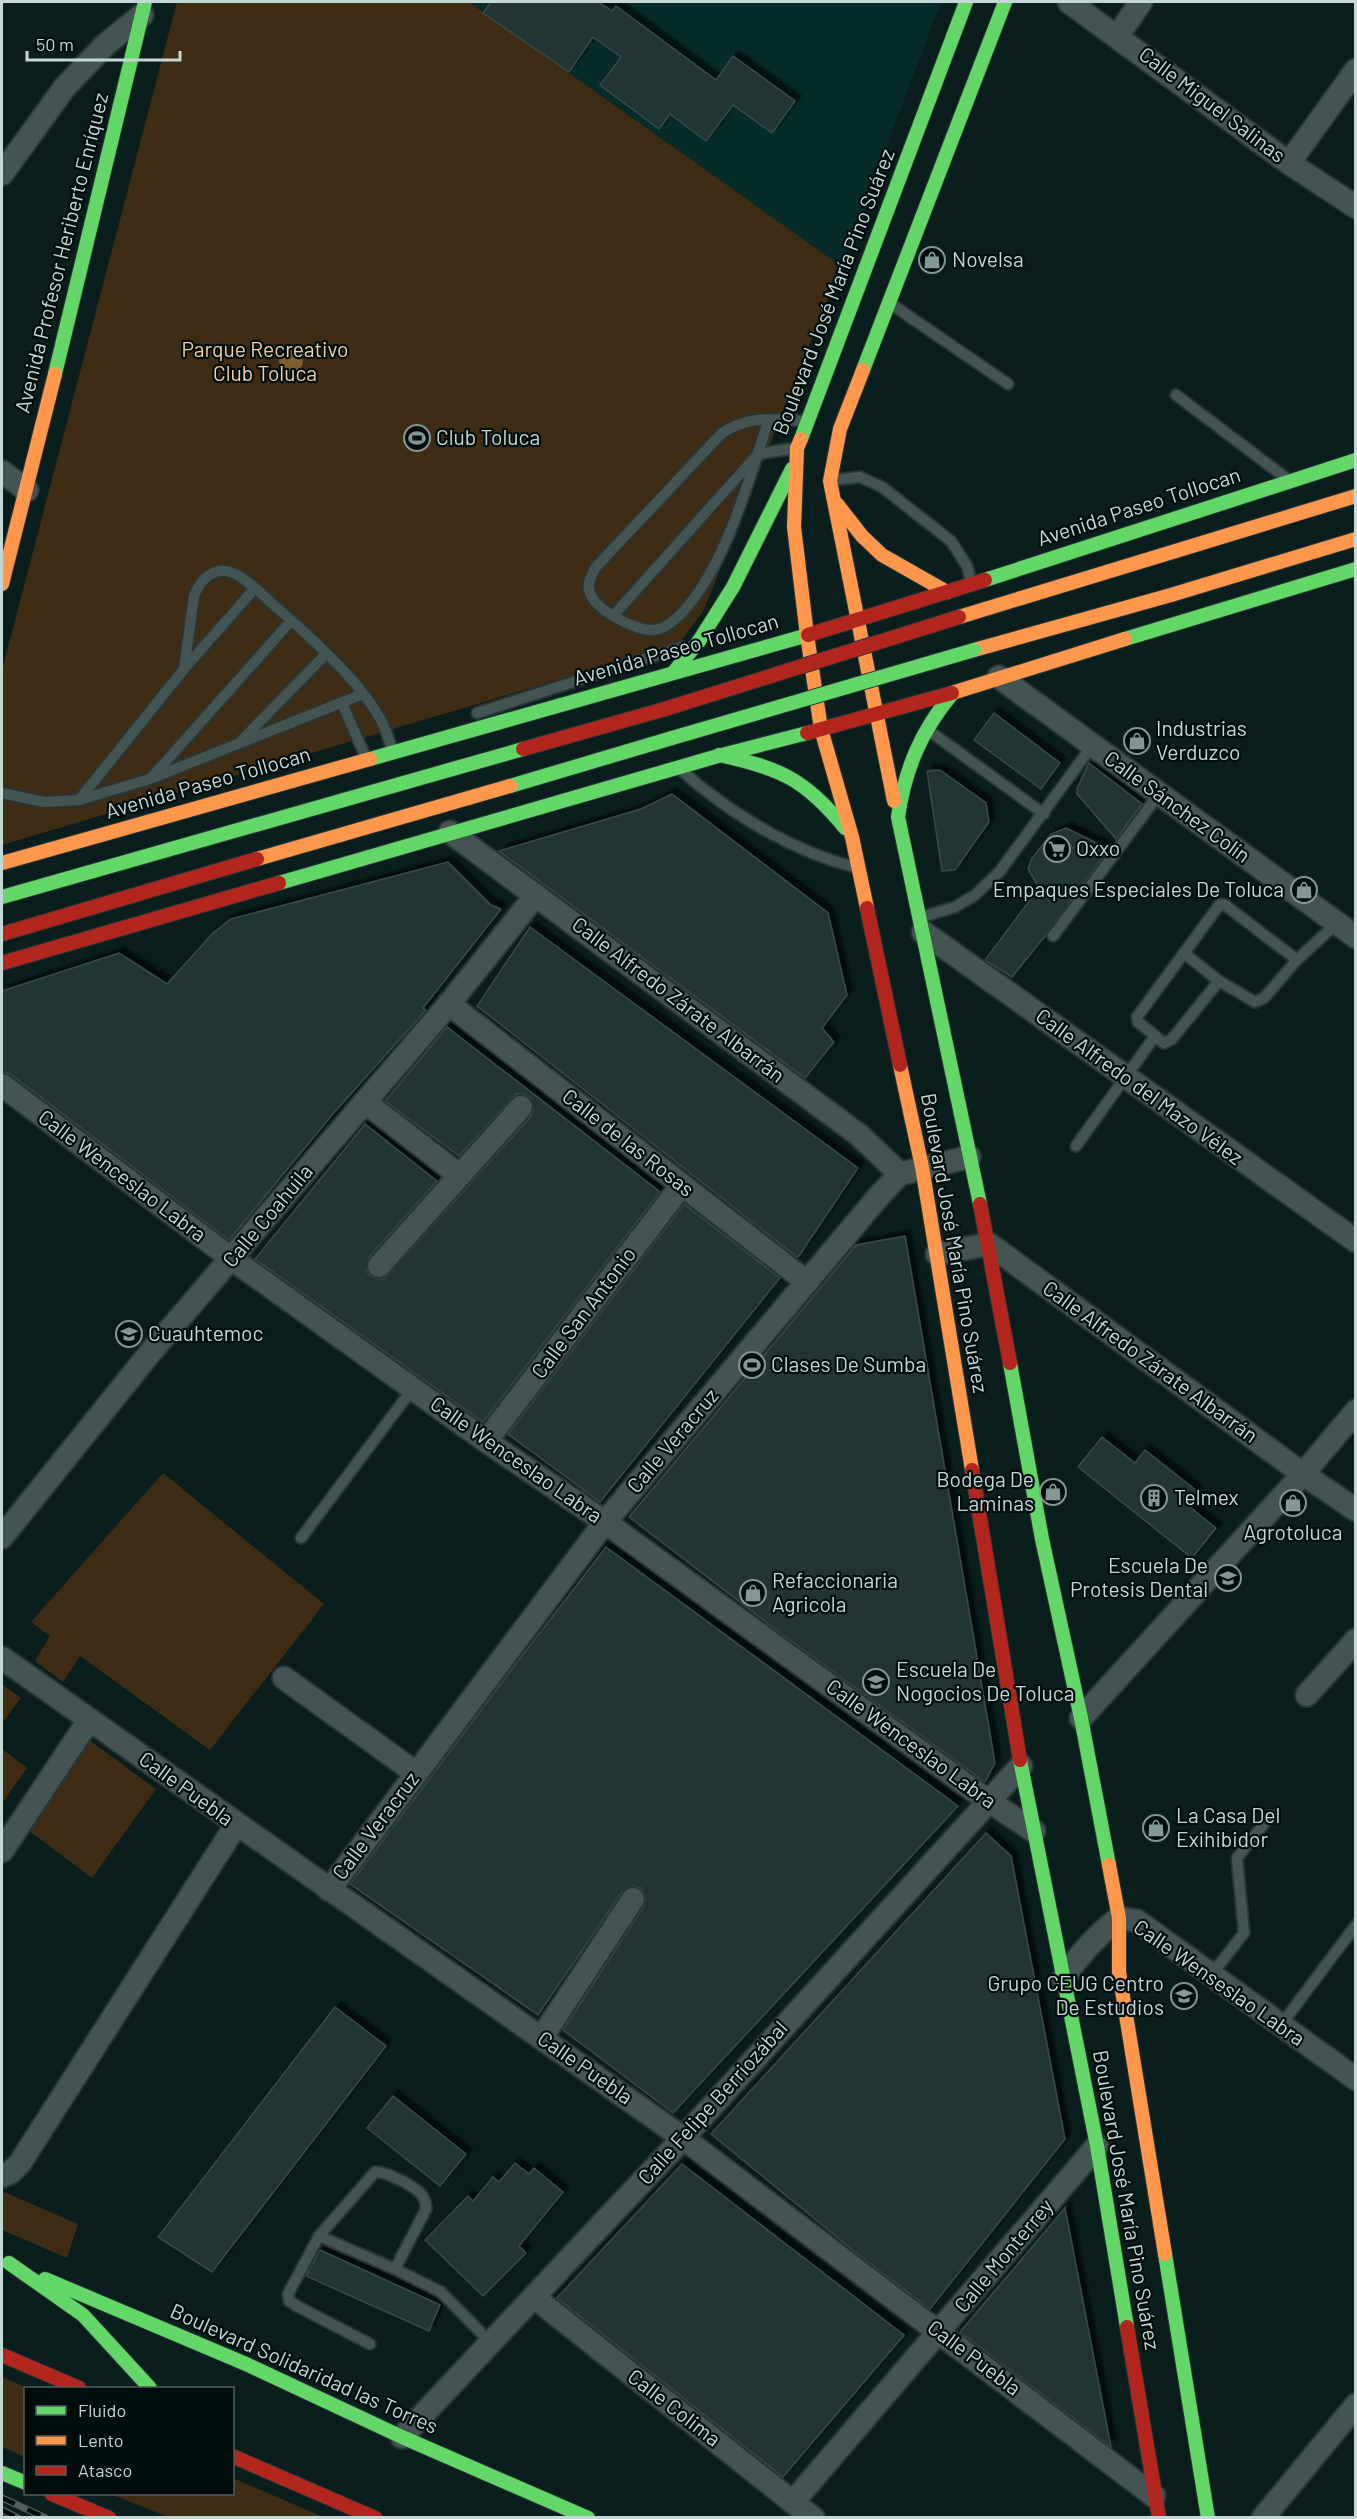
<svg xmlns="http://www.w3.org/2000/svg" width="1357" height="2519" viewBox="0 0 1357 2519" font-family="Barlow,sans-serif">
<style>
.built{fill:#062c29}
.green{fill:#3f2c14}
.water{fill:#845d2f}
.building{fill:#223635;stroke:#384a48;stroke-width:1.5;filter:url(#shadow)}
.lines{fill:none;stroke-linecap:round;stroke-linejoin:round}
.lane-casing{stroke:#293635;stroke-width:14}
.street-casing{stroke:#293635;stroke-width:26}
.fast-casing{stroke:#293635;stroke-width:16}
.slow-casing{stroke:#293635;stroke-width:16}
.jam-casing{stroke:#293635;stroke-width:16}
.lane{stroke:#445453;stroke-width:10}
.street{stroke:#445453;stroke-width:22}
.fast{stroke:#63d668;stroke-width:14}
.slow{stroke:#ff974d;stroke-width:14}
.jam{stroke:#b3261e;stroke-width:14}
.rail-casing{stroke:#505e5d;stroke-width:7}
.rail{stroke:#010d0c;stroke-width:4.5;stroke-dasharray:14;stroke-linecap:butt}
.fast-bridge-casing{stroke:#293635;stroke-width:16;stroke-linecap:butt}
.jam-bridge-casing{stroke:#293635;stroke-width:16;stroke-linecap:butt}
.fast-bridge{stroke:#63d668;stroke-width:14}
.jam-bridge{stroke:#b3261e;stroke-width:14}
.labels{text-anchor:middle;stroke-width:4.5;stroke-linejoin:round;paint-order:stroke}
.street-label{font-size:21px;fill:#c4d8d6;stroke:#010d0c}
.poi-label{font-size:21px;fill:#c4d8d6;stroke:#010d0c;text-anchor:start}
.park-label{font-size:21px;fill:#f6cda4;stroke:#010d0c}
</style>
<defs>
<filter id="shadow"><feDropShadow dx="5.5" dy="-5.5" stdDeviation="1.5" flood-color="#0009"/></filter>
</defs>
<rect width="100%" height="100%" fill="#091e1d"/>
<path class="built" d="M 469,2 L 941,2 L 841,266 Z"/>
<g class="green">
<path d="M 177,2 L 469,2 L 841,266 L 704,610 L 679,644 L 2,845 L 2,670 Z"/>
<path d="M 163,1473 L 324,1604 L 210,1750 L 80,1656 L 63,1682 L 35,1661 L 50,1636 L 31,1622 Z"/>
<path d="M 2,1684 L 21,1698 L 2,1723 Z"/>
<path d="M 85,1737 L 156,1789 L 92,1878 L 28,1830 Z"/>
<path d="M 2,1749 L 27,1768 L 2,1803 Z"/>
<path d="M 2,2191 L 78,2224 L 67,2258 L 2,2230 Z"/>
<path d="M 2,2377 L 27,2388 L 26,2388 L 25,2457 L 2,2447 Z"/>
<path d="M 233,2478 L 323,2517 L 168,2517 L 111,2494 L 232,2494 Z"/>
</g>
<circle class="water" cx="291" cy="361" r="12"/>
<g class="building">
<path d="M 491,2 L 598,2 L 612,11 L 616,6 L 716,80 L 733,56 L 795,101 L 772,133 L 733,105 L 706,141 L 670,114 L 659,129 L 600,85 L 621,57 L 593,37 L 569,72 L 483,13 Z"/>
<path d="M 994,713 L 1060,763 L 1041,789 L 974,740 Z"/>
<path d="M 1089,763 L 1142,804 L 1116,839 L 1077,794 L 1077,789 Z"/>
<path d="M 940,770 L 986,803 L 989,822 L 955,870 L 942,871 L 927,771 Z"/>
<path d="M 672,794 L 828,913 L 847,995 L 822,1028 L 834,1042 L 805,1078 L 499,851 L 641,809 Z"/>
<path d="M 1066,828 L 1109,849 L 1046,935 L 1012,977 L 985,960 L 1039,888 L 1028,869 L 1032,858 L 1051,834 Z"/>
<path d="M 448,862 L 491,905 L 501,909 L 423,1008 L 426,1010 L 332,1115 L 229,1240 L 10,1074 L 2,1072 L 2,991 L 119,953 L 167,984 L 213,933 L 231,919 Z"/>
<path d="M 530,927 L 858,1168 L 799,1256 L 797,1257 L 477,1006 Z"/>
<path d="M 447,1027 L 660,1192 L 483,1422 L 255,1259 L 365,1124 L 437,1181 L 369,1257 L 366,1270 L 370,1276 L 377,1279 L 384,1279 L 531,1116 L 534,1109 L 530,1097 L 523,1094 L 516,1094 L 459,1156 L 385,1101 Z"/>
<path d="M 684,1204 L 780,1278 L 600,1502 L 508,1434 Z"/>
<path d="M 905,1236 L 995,1763 L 985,1782 L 783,1635 L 629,1517 L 856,1245 Z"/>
<path d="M 1102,1437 L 1135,1463 L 1145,1450 L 1197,1491 L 1186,1504 L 1216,1528 L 1192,1558 L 1078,1467 Z"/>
<path d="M 606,1547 L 958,1806 L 673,2113 L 563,2030 L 644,1906 L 646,1899 L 641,1888 L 633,1886 L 622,1892 L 538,2015 L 350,1884 L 515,1665 Z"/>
<path d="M 986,1833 L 1011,1856 L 1065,2139 L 930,2309 L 860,2256 L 711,2134 Z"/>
<path d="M 335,2007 L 386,2046 L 212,2272 L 158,2237 Z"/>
<path d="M 393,2096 L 466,2154 L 440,2186 L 367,2128 Z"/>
<path d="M 515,2163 L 529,2174 L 534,2168 L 563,2192 L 519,2246 L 526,2253 L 483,2296 L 425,2240 L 468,2196 L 473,2201 L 493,2177 L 499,2182 Z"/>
<path d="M 682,2164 L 904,2335 L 783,2477 L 557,2298 Z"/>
<path d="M 1065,2208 L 1111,2447 L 960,2332 Z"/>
<path d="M 320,2250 L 440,2305 L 429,2331 L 306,2276 Z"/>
</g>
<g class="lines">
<defs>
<g id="lane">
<path d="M 891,304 L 1008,384"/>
<path d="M 1176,395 L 1286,478"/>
<path d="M 769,419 C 749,479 722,580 673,621 C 667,626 660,630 652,630 C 635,631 593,609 589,590 C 587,583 592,575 595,568 L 722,433 C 750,415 772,419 805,421"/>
<path d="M 833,480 L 860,477 L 882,487 L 951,541 L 967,566 L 971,582"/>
<path d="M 613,616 L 758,454 L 795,448"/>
<path d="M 184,669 L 194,596 C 200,580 214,565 233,573 C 249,580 263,596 276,607 C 311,638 354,675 378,715 C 385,725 388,737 392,749"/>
<path d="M 342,703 L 366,758"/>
<path d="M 477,713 L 682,647"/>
<path d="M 928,730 L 1044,814"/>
<path d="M 242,740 L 326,654"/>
<path d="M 681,770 C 729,813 792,851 854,867"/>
<path d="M 152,777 L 291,621"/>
<path d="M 2,793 L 44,802 L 79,800 L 150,779 L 363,694"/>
<path d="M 79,800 L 184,669 L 255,588"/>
<path d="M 922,917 L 955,907 L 975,895 L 1000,871 L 1092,746"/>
<path d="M 1053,936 L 1159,794"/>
<path d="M 1184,953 L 1137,1017 L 1138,1022 L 1164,1043 L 1172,1039 L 1219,981 L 1255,1002 L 1264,998 L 1297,960"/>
<path d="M 1219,981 L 1184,953 L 1220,904 L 1225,905 L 1297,960 L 1337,923"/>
<path d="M 1076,1146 L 1155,1036"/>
<path d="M 301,1538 L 413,1388"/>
<path d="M 1212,1974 L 1244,1933 L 1237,1858 L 1270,1816"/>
<path d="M 1281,2025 L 1356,1925"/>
<path d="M 319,2236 L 375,2172 C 385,2171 415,2186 422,2195 C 425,2200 426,2204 426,2209 L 395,2269 L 441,2292 L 491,2343"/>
<path d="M 370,2344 L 295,2305 L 289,2301 L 288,2294 L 319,2236 L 395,2269"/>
</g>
<g id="street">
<path d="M 1069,2 L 1289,163 L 1356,207"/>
<path d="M 1118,35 L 1141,2"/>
<path d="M 1289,163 L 1356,70"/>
<path d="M 2,174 L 65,87 L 105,45 L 142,15"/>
<path d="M 2,472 L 27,490"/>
<path d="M 999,677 L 1356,937"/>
<path d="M 450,832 L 859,1135 L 900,1174"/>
<path d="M 923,932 L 1356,1241"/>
<path d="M 449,1004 L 807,1282"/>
<path d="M 2,1085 L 232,1259 L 486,1441 L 605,1522 L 987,1800 L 1034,1831"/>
<path d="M 365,1102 L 459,1175"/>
<path d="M 937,1254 L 989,1244 L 1303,1474 L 1356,1510"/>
<path d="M 379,1266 L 521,1107"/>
<path d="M 486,1441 L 682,1185"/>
<path d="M 2,1537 L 154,1348 L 449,1004 L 536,895"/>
<path d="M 2,1658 L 683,2138 L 1154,2496"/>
<path d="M 284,1678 L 416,1773"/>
<path d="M 1307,1695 L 1356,1640"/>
<path d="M 1081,1718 L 1303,1474 L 1356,1411"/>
<path d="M 2,1851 L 89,1720"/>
<path d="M 329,1890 L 605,1522 L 879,1196 L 900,1174 L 969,1157"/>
<path d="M 1063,1979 C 1079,1954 1096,1936 1119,1918 L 1137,1921 L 1356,2079"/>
<path d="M 542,2037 L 633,1899"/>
<path d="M 2,2176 L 11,2172 L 20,2163 L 236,1825"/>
<path d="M 534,2297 L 813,2518"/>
<path d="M 402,2437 L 683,2138 L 1021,1766"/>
<path d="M 793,2502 L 1097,2146"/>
<path d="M 1263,2518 L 1356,2405"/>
</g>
<g id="fast">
<path d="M 863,370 L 1005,2"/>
<path d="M 55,374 L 145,2"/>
<path d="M 801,439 L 966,2"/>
<path d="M 985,580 L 1356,460"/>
<path d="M 1125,639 L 1356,569"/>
<path d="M 699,641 L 733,587 L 792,469"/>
<path d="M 674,672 L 699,641"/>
<path d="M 952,694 C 921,731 905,769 898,817 L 980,1204"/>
<path d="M 719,755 C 780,768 805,779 845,828"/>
<path d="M 370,759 L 808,635"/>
<path d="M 510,786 L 672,738"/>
<path d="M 279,883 L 718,756 L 807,733"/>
<path d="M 2,897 L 523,749"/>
<path d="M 1010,1363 L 1042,1539 L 1081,1718 L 1109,1865"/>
<path d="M 1020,1760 L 1097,2146 L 1127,2327"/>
<path d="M 1165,2254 L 1208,2518"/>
<path d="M 9,2263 L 83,2315 L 150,2388"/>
<path d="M 45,2279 L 246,2364 L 402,2437 L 588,2518"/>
<path d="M 2,2473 L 26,2483"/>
</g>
<g id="slow">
<path d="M 801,439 L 797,448 L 794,527 L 807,635"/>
<path d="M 837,504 L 862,536 L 882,555 L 947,592"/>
<path d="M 2,584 L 55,374"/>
<path d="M 959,617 L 1356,496"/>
<path d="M 858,621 L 830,481 L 840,429 L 863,370"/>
<path d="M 858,621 L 894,801"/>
<path d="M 807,635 L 821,729 L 852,837 L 867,908"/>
<path d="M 974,650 L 1171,595 L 1356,539"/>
<path d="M 952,693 L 1125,639"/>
<path d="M 257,859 L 510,786"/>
<path d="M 2,863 L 370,759"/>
<path d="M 900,1065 L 922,1167 L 972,1470"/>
<path d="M 1109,1865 L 1119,1918 L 1119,1972 L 1165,2254"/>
</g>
<g id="jam">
<path d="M 808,635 L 985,580"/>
<path d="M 807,733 L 952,693"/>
<path d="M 523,749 L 665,709"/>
<path d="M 867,908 L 900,1065"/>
<path d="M 2,934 L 257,859"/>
<path d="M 2,963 L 279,883"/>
<path d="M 980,1204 L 1010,1363"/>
<path d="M 972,1470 L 1020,1760"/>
<path d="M 1127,2327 L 1159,2518"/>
<path d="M 2,2355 L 79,2388"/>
<path d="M 232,2456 L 375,2518"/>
<path d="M 52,2494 L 109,2518"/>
</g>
</defs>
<use href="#lane" class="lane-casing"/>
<use href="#street" class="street-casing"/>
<use href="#fast" class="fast-casing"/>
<use href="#slow" class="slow-casing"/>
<use href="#jam" class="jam-casing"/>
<use href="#lane" class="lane"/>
<use href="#street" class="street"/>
<use href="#fast" class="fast"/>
<use href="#slow" class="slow"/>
<use href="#jam" class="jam"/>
<defs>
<g id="rail">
<path d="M 2,2498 L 46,2518"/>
<path d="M 2,2510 L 18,2518"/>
</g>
</defs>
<use href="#rail" class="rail-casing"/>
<use href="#rail" class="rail"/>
<defs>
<path id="fast-bridge" d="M 672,738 L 974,650"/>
<path id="jam-bridge" d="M 665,709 L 959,617"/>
</defs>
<use href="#fast-bridge" class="fast-bridge-casing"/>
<use href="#jam-bridge" class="jam-bridge-casing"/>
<use href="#fast-bridge" class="fast-bridge"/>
<use href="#jam-bridge" class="jam-bridge"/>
</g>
<defs>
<symbol id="shop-ring" viewBox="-11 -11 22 22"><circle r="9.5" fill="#010d0c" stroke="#839795" stroke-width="1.5"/><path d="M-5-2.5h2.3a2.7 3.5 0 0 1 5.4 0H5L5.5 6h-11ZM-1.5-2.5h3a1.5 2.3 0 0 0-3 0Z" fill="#839795"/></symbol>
<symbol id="stadium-ring" viewBox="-11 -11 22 22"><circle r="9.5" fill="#010d0c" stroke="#839795" stroke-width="1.5"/><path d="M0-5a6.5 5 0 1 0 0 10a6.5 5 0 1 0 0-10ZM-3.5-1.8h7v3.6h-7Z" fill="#839795"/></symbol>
<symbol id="supermarket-ring" viewBox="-11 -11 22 22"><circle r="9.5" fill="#010d0c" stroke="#839795" stroke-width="1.5"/><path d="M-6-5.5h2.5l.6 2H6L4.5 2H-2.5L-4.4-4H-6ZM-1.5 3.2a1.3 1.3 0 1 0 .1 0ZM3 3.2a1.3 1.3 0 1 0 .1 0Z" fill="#839795"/></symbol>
<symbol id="school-ring" viewBox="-11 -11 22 22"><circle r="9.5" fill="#010d0c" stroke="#839795" stroke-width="1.5"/><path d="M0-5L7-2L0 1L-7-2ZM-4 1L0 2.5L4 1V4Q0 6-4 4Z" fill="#839795"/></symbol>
<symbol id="building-ring" viewBox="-11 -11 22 22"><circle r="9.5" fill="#010d0c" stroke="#839795" stroke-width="1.5"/><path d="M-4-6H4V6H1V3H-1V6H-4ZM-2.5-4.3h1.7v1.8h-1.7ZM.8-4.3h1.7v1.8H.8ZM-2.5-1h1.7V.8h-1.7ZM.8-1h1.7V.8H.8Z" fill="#839795"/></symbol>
<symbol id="university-ring" viewBox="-11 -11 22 22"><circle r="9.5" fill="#010d0c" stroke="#839795" stroke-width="1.5"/><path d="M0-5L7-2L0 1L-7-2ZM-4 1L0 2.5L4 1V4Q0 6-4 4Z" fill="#839795"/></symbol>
</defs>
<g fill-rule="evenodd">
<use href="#shop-ring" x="917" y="245" width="30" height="30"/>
<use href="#stadium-ring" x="402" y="423" width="30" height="30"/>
<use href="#shop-ring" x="1122" y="726" width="30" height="30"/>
<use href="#supermarket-ring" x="1042" y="834" width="30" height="30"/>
<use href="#shop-ring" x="1289" y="875" width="30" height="30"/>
<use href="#school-ring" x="114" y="1319" width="30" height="30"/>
<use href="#stadium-ring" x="737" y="1350" width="30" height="30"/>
<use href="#shop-ring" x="1038" y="1477" width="30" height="30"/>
<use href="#building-ring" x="1139" y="1483" width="30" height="30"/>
<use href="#shop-ring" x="1278" y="1488" width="30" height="30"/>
<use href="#university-ring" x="1213" y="1563" width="30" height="30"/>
<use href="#shop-ring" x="738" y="1578" width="30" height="30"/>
<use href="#university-ring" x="861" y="1667" width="30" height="30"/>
<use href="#shop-ring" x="1141" y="1813" width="30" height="30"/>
<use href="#university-ring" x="1169" y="1981" width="30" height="30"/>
</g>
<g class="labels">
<g class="street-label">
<text transform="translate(1212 105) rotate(37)" y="7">Calle Miguel Salinas</text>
<text transform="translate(62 253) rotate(-76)" y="7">Avenida Profesor Heriberto Enríquez</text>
<text transform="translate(834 292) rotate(-69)" y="7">Boulevard José María Pino Suárez</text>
<text transform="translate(1139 507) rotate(-18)" y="7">Avenida Paseo Tollocan</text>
<text transform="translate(676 650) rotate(-16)" y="7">Avenida Paseo Tollocan</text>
<text transform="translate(208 783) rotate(-16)" y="7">Avenida Paseo Tollocan</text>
<text transform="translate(1177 807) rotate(36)" y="7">Calle Sánchez Colín</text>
<text transform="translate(678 1000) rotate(37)" y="7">Calle Alfredo Zárate Albarrán</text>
<text transform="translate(1139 1087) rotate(36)" y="7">Calle Alfredo del Mazo Vélez</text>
<text transform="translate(628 1143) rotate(38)" y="7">Calle de las Rosas</text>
<text transform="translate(122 1176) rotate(37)" y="7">Calle Wenceslao Labra</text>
<text transform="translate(268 1216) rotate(-50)" y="7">Calle Coahuila</text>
<text transform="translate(954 1243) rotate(80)" y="7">Boulevard José María Pino Suárez</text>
<text transform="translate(584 1313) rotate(-53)" y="7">Calle San Antonio</text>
<text transform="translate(1150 1362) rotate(36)" y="7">Calle Alfredo Zárate Albarrán</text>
<text transform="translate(673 1441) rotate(-50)" y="7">Calle Veracruz</text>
<text transform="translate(516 1460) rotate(35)" y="7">Calle Wenceslao Labra</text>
<text transform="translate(911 1744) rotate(36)" y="7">Calle Wenceslao Labra</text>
<text transform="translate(186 1789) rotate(36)" y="7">Calle Puebla</text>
<text transform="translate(376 1826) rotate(-53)" y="7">Calle Veracruz</text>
<text transform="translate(1219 1983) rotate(35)" y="7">Calle Wenseslao Labra</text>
<text transform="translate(585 2068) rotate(35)" y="7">Calle Puebla</text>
<text transform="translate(713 2103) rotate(-48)" y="7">Calle Felipe Berriozábal</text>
<text transform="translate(1126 2200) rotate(80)" y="7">Boulevard José María Pino Suárez</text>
<text transform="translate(1004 2256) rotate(-50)" y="7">Calle Monterrey</text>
<text transform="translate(974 2358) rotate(37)" y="7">Calle Puebla</text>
<text transform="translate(304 2369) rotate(24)" y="7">Boulevard Solidaridad las Torres</text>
<text transform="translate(674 2408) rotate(38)" y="7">Calle Colima</text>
</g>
<g class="poi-label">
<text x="952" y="267">Novelsa</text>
<text x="436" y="445">Club Toluca</text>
<text x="1156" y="736">Industrias<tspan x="1156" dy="24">Verduzco</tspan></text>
<text x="1076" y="856">Oxxo</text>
<text x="1284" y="897" text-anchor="end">Empaques Especiales De Toluca</text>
<text x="148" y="1341">Cuauhtemoc</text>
<text x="771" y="1372">Clases De Sumba</text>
<text x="1034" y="1487" text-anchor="end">Bodega De<tspan x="1034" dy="24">Laminas</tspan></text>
<text x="1174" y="1505">Telmex</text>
<text x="1293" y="1540" text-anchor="middle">Agrotoluca</text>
<text x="1208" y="1573" text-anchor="end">Escuela De<tspan x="1208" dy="24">Protesis Dental</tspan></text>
<text x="772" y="1588">Refaccionaria<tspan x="772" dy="24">Agricola</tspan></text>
<text x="896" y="1677">Escuela De<tspan x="896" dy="24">Nogocios De Toluca</tspan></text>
<text x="1176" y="1823">La Casa Del<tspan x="1176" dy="24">Exihibidor</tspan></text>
<text x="1164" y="1991" text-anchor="end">Grupo CEUG Centro<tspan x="1164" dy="24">De Estudios</tspan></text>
</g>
<g class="park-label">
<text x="265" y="357">Parque Recreativo<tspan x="265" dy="24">Club Toluca</tspan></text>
</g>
</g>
<rect width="1357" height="2519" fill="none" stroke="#c4d8d6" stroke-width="6"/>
<rect x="24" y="2387" width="210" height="108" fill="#010d0c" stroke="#4f5e5d" stroke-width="1.5"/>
<rect x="36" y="2406" width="30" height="9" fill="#63d668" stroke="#4f5e5d" stroke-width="1.5"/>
<text x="78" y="2417" font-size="18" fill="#c4d8d6">Fluido</text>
<rect x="36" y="2436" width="30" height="9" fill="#ff974d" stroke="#4f5e5d" stroke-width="1.5"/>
<text x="78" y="2447" font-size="18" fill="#c4d8d6">Lento</text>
<rect x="36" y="2466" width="30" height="9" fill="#b3261e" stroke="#4f5e5d" stroke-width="1.5"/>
<text x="78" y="2477" font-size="18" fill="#c4d8d6">Atasco</text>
<path d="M27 51v9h153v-9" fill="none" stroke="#c4d8d6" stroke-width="3"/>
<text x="36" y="51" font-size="18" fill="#c4d8d6" stroke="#010d0c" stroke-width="4.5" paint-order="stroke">50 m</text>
</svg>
